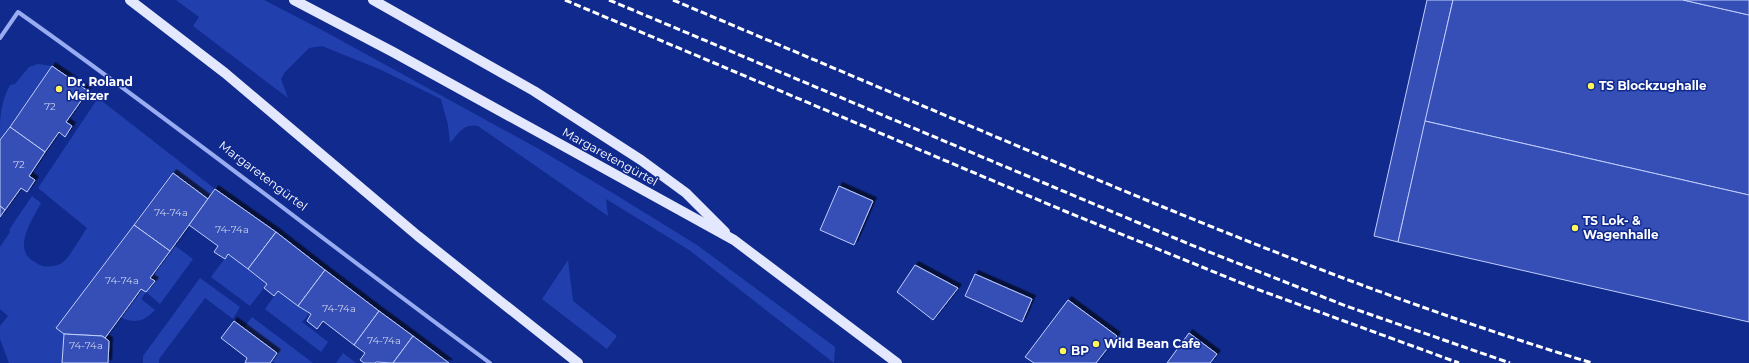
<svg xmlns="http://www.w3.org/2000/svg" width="1749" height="363" viewBox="0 0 1749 363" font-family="Montserrat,sans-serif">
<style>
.green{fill:#2240ad}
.building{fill:#3450b6;stroke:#c0cdfd;filter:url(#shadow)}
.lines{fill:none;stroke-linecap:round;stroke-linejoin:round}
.minor{stroke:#99acf2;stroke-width:4}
.primary{stroke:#e4e8ff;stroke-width:10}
.rail{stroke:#fff;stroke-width:3;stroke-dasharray:7 3;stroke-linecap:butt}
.poi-dot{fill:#fff65a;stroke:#102a8e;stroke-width:1.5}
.labels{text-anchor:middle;stroke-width:3;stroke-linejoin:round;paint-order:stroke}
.number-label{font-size:10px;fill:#ccd3ed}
.poi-label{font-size:12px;font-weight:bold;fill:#fff;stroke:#102a8e;text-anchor:start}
.street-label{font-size:12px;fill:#fff;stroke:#102a8e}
</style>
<defs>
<filter id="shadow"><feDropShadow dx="3.5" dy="-3.5" stdDeviation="0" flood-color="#0009"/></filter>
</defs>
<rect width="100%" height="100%" fill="#102a8e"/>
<g class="green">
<path d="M 176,0 L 264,0 L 322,30 L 537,148 L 616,195 L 697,245 L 835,347 L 834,363 L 689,250 L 606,199 L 608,216 L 478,126 C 463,123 459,133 450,143 L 448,125 L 441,99 L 379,69 L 322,46 L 309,48 L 285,72 L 281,79 L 288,98 L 193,26 L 199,17 Z"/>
<path d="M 38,64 L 52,66 L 0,140 C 0,118 0,104 10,85 L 15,84 L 29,67 Z"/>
<path d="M 98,98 L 215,189 L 208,199 L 172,173 L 56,328 L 64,334 L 63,363 L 9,363 L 0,339 L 0,326 L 8,316 L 0,309 L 0,247 L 10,232 L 9,230 L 32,196 L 41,203 C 34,217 16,242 28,257 C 31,260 35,262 38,264 C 45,268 55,267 62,263 C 68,260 82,235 87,228 L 38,188 Z"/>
<path d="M 174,245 L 193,259 L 160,304 L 146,292 L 141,299 L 155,310 C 144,322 134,324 120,317 L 141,289 L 146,292 L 154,281 L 150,278 Z"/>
<path d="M 228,254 L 267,284 L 250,306 L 211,277 Z"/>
<path d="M 568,260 L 573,301 L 617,336 L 607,349 L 542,299 Z"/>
<path d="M 200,278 L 240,307 L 233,319 L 205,298 L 159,359 L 159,363 L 143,363 L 143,356 Z"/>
<path d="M 278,291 L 309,314 L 302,322 L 328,342 L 321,352 L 265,309 Z"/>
<path d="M 252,317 L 313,363 L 275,363 L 271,360 L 277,353 L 244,328 Z"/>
<path d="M 343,353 L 356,363 L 336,363 Z"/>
</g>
<g class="building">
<path d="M 1427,0 L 1453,0 L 1398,242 L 1374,236 Z"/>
<path d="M 1453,0 L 1683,0 L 1749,15 L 1749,195 L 1425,121 Z"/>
<path d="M 1683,0 L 1749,0 L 1749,15 Z"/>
<path d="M 52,66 L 88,91 L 66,122 L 72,126 L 65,137 L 59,132 L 45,152 L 10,127 Z"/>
<path d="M 1425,121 L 1749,195 L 1749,322 L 1398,242 Z"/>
<path d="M 10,127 L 45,152 L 29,176 L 35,180 L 27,192 L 21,188 L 5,210 L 0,206 L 0,140 Z"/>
<path d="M 173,173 L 208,199 L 170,251 L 134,225 Z"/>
<path d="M 839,186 L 873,201 L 854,245 L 820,230 Z"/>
<path d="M 215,189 L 276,232 L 248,269 L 228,254 L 225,259 L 214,252 L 218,246 L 189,225 Z"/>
<path d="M 0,206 L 5,210 L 0,217 Z"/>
<path d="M 134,225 L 170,251 L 150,278 L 155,281 L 146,292 L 141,289 L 105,338 L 102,336 L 64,334 L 56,328 Z"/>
<path d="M 276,232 L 325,270 L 298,306 L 278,291 L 274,296 L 264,288 L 267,284 L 248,269 Z"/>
<path d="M 915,265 L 958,288 L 933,320 L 897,292 Z"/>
<path d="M 325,270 L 379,311 L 354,345 L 323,321 L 317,329 L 307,321 L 311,314 L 298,306 Z"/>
<path d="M 975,274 L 1032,299 L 1022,322 L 965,296 Z"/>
<path d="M 1068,300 L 1117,336 L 1096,363 L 1034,363 L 1025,357 Z"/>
<path d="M 379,311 L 413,336 L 393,363 L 376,362 L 375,363 L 364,363 L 360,360 L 365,353 L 354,345 Z"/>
<path d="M 234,321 L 277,353 L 270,363 L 245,363 L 247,358 L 221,338 Z"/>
<path d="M 1189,333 L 1217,354 L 1210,363 L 1167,363 Z"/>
<path d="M 64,334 L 102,336 L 105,338 L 109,341 L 108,363 L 62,363 Z"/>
<path d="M 413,336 L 449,363 L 393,363 Z"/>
</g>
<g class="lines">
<path class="minor" d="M 0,38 L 18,12 C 178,125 332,247 490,363"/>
<g class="primary">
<path d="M 130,0 L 225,73 L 418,236 L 578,363"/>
<path d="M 294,0 L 393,52 L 734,240 L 897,363"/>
<path d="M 373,0 L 534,91 L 641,160 L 686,193 L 725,232"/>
</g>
<g class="rail">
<path d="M 565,0 L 1067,212 L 1251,287 L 1459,363"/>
<path d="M 609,0 L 1189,244 L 1346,306 L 1510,363"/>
<path d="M 673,0 C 789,49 904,98 1020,147 C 1208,227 1397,304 1592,363"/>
</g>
</g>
<g class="poi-dot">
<circle cx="1591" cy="86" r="4"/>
<circle cx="59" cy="89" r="4"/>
<circle cx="1575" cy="228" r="4"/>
<circle cx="1096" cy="344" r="4"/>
<circle cx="1063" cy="351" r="4"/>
</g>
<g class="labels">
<g class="number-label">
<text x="50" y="110">72</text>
<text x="19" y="168">72</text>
<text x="171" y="216">74-74a</text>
<text x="232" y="233">74-74a</text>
<text x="122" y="284">74-74a</text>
<text x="339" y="312">74-74a</text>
<text x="384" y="344">74-74a</text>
<text x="86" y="349">74-74a</text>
</g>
<g class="poi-label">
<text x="67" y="86">Dr. Roland<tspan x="67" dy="14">Meizer</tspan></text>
<text x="1599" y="90">TS Blockzughalle</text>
<text x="1583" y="225">TS Lok- &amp;<tspan x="1583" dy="14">Wagenhalle</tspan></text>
<text x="1104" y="348">Wild Bean Cafe</text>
<text x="1071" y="355">BP</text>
</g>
<g class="street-label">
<text transform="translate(610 157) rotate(29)" y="4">Margaretengürtel</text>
<text transform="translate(263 176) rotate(37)" y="4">Margaretengürtel</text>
</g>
</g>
</svg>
